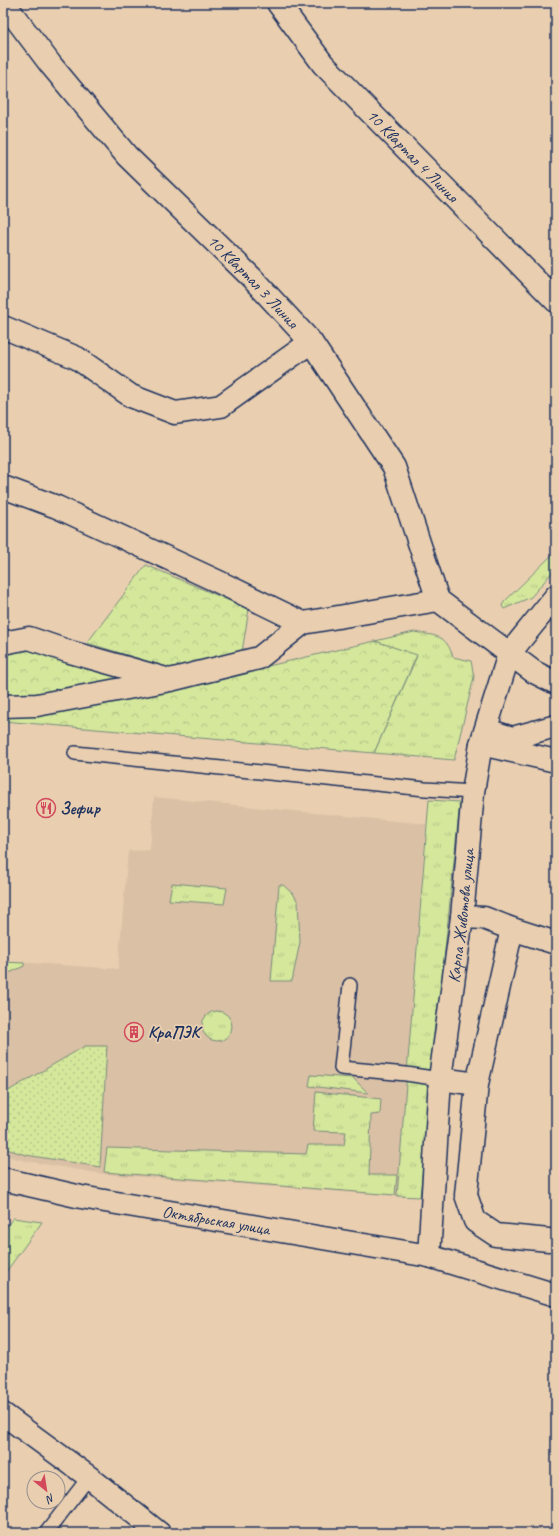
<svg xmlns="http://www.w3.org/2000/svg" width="559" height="1536" viewBox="0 0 559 1536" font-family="Caveat,sans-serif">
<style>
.built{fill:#dac0a5}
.grass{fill:url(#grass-tufts);stroke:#788b7c}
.forest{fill:url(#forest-crowns);stroke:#788b7c}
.garden{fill:url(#garden-dots);stroke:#788b7c}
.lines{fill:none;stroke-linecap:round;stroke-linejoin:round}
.service-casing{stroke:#1b2f5e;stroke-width:16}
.minor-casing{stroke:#1b2f5e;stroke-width:25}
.secondary-casing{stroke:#1b2f5e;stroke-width:25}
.trunk-casing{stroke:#1b2f5e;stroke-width:25}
.service{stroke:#e9cfb0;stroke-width:13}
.minor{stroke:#e9cfb0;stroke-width:22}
.secondary{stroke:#e9cfb0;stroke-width:22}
.trunk{stroke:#e9cfb0;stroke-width:22}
.labels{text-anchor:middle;stroke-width:3.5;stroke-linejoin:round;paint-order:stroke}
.street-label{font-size:17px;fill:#1b2f5e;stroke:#e9cfb0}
.poi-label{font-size:17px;font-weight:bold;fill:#1b2f5e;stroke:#e9cfb0;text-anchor:start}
</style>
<defs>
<pattern id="grass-tufts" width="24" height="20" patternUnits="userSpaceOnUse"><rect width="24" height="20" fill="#d4e79b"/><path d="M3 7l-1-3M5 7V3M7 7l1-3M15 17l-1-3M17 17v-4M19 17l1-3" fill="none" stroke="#b5c688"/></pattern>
<pattern id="forest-crowns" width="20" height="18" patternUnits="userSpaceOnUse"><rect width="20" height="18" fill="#d4e79b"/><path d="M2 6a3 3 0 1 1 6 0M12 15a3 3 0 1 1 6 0" fill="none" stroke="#b5c688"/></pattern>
<pattern id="garden-dots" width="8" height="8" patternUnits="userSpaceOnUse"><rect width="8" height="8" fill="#d4e79b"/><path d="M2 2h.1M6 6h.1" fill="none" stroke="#b5c688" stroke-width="1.8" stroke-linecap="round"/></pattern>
</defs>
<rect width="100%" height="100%" fill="#e9cfb0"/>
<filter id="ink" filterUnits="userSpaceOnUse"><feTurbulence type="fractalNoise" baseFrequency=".025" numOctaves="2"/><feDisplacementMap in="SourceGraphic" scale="8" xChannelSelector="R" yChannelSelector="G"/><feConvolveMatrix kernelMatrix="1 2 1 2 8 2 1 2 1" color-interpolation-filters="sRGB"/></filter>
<g filter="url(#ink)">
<path class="built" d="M 154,797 L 426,824 L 397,1196 L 103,1174 L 26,1161 L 3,1155 L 3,961 L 118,969 L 128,851 L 150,850 Z"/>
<g class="grass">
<path d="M 556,551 L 556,568 L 531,597 L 504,609 L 502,606 L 504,602 Z"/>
<path d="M 414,632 C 436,636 446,634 453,657 L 471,661 L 474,677 L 454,760 L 374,753 L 417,656 L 375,641 Z"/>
<path d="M 429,800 L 460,802 L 420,1197 L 397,1196 Z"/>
<path d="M 172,883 L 227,888 L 224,904 L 169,900 Z"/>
<path d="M 279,885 L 283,885 L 294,895 L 298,902 L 300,942 L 292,981 L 271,981 Z"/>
<path d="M 3,962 L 24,963 L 24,966 L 3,976 Z"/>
<circle cx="217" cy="1026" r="15"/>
<path d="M 311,1075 L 353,1078 L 368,1093 L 309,1086 Z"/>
<path d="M 316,1092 L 381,1099 L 380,1114 L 371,1115 L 369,1175 L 397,1175 L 395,1195 L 104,1172 L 107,1148 L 306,1154 L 308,1145 L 344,1145 L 346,1132 L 313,1131 Z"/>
<path d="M 13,1218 L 42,1222 L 3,1276 L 3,1231 Z"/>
</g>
<g class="forest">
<path d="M 146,565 L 249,609 L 242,652 L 180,671 L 87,643 Z"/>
<path d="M 375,641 L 417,655 L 374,753 L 3,721 L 3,710 L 170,689 Z"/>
<path d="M 30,646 L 143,680 L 3,701 L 3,654 Z"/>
</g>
<path class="garden" d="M 85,1046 L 107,1046 L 100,1167 L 26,1155 L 3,1148 L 3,1094 Z"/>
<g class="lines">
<defs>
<g id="service">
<path d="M 75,753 L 425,789 L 473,792"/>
<path d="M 350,985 L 341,1068 L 406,1074 L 440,1079"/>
<path d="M 46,1533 L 89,1477"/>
</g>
<g id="minor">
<path id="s1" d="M 4,3 L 51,65 L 127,156 L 251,277 L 311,342 L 394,467 L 438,600"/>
<path id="s2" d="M 278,3 L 323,64 L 556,301"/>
<path d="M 3,327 L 77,358 L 131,396 L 175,413 L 221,406 L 311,342"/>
<path d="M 3,487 L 57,507 L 219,582 L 303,623 L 438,600 L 534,672 L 556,683"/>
<path d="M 3,643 L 29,638 L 70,652 L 170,680 L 259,658 L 303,623"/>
<path d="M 3,706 L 37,705 L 165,681"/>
<path d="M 490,731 L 512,738 L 556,726"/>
<path d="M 481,744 L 556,761"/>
<path d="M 462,917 L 484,918 L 512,929 L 556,943"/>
<path d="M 440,1079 L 477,1084 L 466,1195 L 475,1221 L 496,1235 L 549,1240"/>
<path d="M 477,1084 L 512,929"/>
</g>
<g id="secondary">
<path id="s3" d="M 3,1179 L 81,1197 L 429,1256 L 556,1295"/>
<path id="s4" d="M 429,1256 L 440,1079 L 462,917 L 473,792 L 481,744 L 509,654 L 556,596"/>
</g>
<path id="trunk" d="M 3,1414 L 89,1477 L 159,1533"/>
</defs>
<use href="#service" class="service-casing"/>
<use href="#minor" class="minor-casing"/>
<use href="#secondary" class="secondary-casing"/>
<use href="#trunk" class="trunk-casing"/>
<use href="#service" class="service"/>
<use href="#minor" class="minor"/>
<use href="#secondary" class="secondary"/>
<use href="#trunk" class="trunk"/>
</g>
</g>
<defs>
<symbol id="restaurant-ring" viewBox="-11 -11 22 22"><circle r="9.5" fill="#e9cfb0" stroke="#d1495b" stroke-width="1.5"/><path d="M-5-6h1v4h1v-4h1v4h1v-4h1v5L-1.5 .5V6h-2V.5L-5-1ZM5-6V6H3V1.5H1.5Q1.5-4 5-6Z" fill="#d1495b"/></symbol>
<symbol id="building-ring" viewBox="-11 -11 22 22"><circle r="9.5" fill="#e9cfb0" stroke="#d1495b" stroke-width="1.5"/><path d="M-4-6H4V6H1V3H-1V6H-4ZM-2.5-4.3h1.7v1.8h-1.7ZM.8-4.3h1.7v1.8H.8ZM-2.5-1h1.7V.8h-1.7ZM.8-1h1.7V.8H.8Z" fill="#d1495b"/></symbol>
</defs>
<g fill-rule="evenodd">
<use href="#restaurant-ring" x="35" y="797" width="22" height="22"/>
<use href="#building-ring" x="123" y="1021" width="22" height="22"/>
</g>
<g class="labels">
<g class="street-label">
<text dy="6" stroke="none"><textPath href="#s2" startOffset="204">10 Квартал 4 Линия</textPath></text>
<text dy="6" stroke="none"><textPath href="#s1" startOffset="374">10 Квартал 3 Линия</textPath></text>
<text dy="6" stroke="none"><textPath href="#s4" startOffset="342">Карпа Животова улица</textPath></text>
<text dy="6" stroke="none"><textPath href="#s3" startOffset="217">Октябрьская улица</textPath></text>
</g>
<g class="poi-label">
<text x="60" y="814">Зефир</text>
<text x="148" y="1038">КраПЭК</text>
</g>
</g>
<rect width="559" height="1536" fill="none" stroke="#e9cfb0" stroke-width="16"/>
<rect x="8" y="8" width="543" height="1520" fill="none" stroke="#1b2f5e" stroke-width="1.5" filter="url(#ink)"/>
<g transform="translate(46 1490) rotate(150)"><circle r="19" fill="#e9cfb0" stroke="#978f8f"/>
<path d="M0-3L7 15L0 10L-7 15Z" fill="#d1495b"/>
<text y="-6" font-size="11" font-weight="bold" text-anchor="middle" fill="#1b2f5e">N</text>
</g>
</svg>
